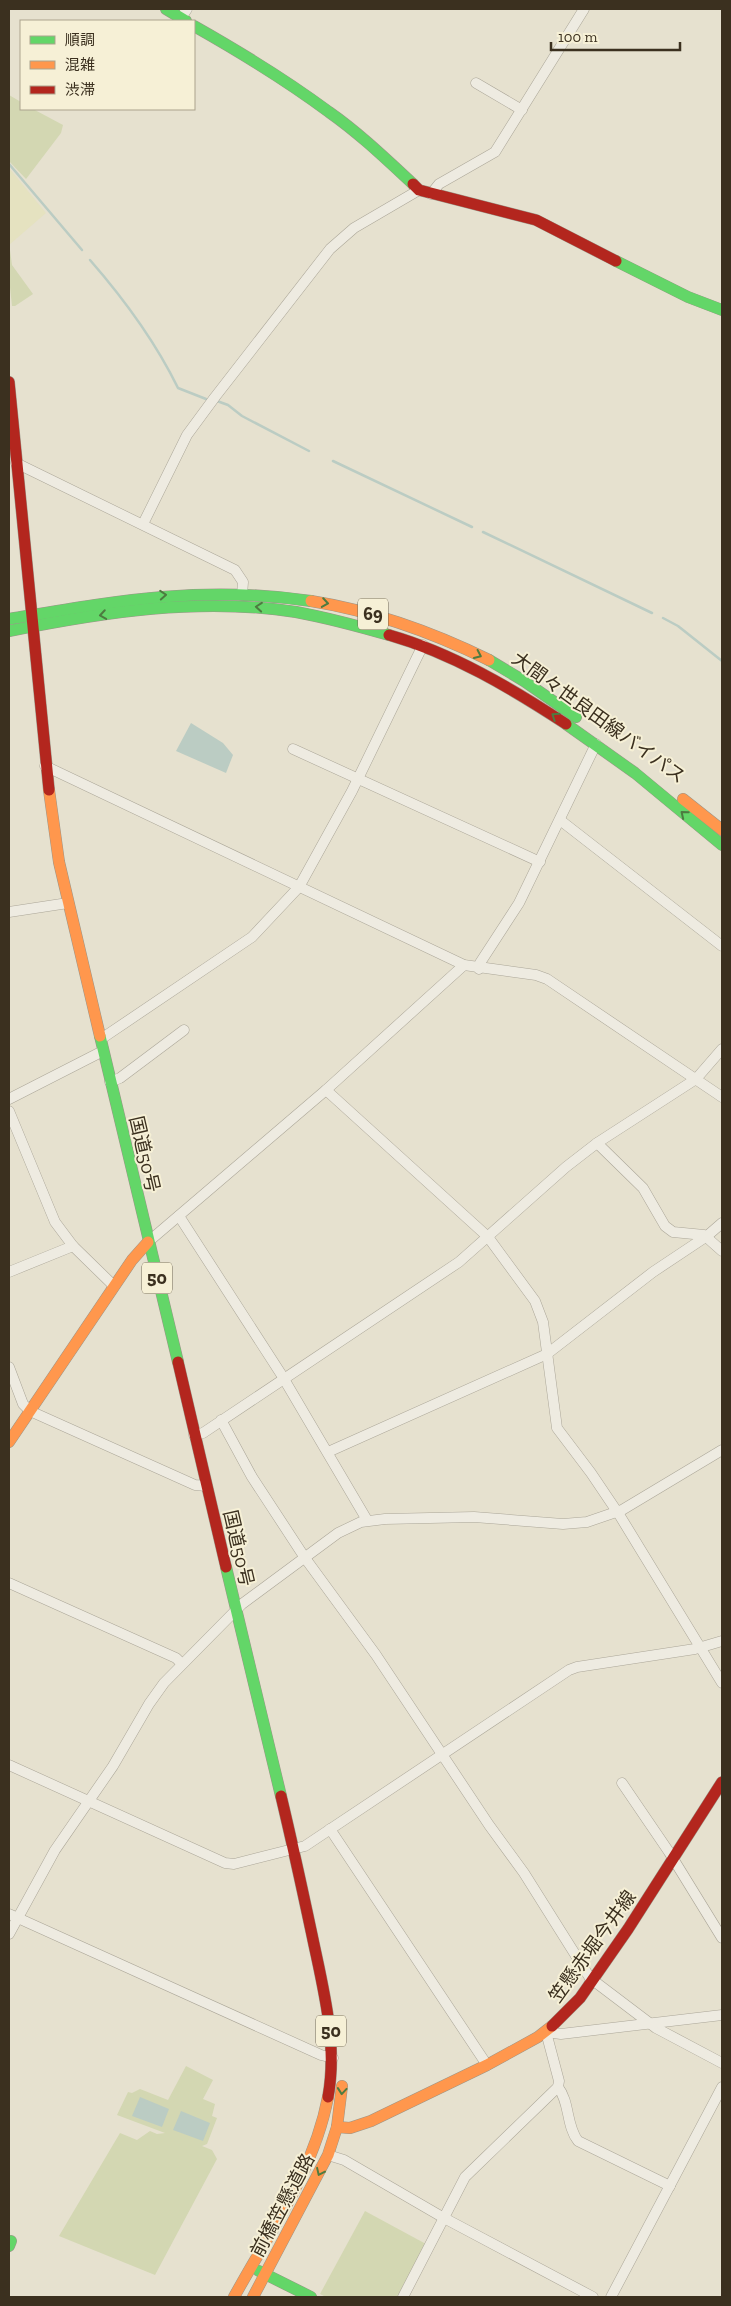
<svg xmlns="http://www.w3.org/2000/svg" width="731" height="2306" viewBox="0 0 731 2306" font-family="'Zilla Slab','Noto Sans JP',serif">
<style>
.farmland{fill:#e5e2c0}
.green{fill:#d3d7b2}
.water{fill:#bbccc3}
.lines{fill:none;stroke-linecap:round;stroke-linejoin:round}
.stream{stroke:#bbccc3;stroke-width:2.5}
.street-casing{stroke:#aba698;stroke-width:11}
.fast-casing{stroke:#9b9588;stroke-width:12}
.slow-casing{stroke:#9b9588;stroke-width:12}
.jam-casing{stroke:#9b9588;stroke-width:12}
.street{stroke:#eeebe1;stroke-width:10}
.fast{stroke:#63d668;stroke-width:11}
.slow{stroke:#ff974d;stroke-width:11}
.jam{stroke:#b3261e;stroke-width:11}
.oneway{stroke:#4d7b40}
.labels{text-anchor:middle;stroke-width:4;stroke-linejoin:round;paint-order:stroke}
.shield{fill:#f6f0d6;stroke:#736a56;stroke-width:1}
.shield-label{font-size:18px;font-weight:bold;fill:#3b301f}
.street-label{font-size:19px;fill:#3b301f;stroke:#f6f0d6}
</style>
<rect width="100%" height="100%" fill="#e6e1cf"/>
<path class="farmland" d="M 9,168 L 46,213 L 9,245 Z"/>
<g class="green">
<path d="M 9,95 L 21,102 L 21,109 L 33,109 L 63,125 L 61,133 L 26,179 L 9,161 Z"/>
<path d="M 9,243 L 12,265 L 33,294 L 15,306 L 12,306 L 9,278 Z"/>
<path d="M 186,2066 L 213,2080 L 203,2099 L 215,2104 L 212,2116 L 217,2118 L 207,2144 L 202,2146 L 212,2150 L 217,2159 L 155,2275 L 59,2236 L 120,2133 L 137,2140 L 150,2131 L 157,2134 L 165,2133 L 117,2115 L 128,2092 L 132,2093 L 140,2089 L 168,2100 Z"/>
<path d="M 365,2211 L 426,2244 L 397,2297 L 326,2297 L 320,2294 Z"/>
</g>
<g class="water">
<path d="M 191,723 L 223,743 L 233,755 L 226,773 L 176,751 Z"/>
<path d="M 140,2097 L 169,2109 L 162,2127 L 132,2116 Z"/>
<path d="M 181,2111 L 210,2123 L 203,2141 L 173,2130 Z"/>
</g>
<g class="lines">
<g class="stream">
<path d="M 9,164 L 82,250"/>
<path d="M 90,260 C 124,299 155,341 178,388 L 206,399"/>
<path d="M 217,401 L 228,405 L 242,416 L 309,451"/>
<path d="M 333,461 L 472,527"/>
<path d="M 483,532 L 652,613"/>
<path d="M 663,618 L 678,626 L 722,661"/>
</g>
<defs>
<g id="street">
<path d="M 181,18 L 187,9"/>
<path d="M 476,83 L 522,110"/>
<path d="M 431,194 L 439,184 L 495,152 L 584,9"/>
<path d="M 16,463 L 235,570 L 243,582 L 242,595"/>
<path d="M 143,524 L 187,435 L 215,397 L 330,249 L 354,228 L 419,190"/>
<path d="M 293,749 L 540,862"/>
<path d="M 45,766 L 464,965 L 536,975 L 547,979 L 722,1097"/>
<path d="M 560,820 L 722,946"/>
<path d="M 9,912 L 68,903"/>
<path d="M 479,969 L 480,963 L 519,903 L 596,744"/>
<path d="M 101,1039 L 252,937 L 299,887 L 352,791 L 423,645"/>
<path d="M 110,1082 L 120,1078 L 184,1030"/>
<path d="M 326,1090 L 488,1237 L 535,1301 L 543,1322 L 557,1428 L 591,1473 L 620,1516 L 722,1683"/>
<path d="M 9,1099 L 103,1051"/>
<path d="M 9,1111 L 55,1222 L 73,1246 L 114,1286"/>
<path d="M 597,1143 L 643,1188 L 665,1226 L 673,1232 L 704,1235 L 722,1251"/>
<path d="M 179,1216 L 281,1374 L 367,1520"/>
<path d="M 148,1242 L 326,1090 L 464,965"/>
<path d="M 9,1272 L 73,1246"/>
<path d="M 9,1367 L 23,1404 L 30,1411 L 195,1485 L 206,1486"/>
<path d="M 221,1420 L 252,1477 L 305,1558 L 376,1655 L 489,1825 L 524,1873 L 590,1978 L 656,2028 L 722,2063"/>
<path d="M 194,1435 L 203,1433 L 459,1262 L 566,1167 L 597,1143 L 696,1079 L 722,1049"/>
<path d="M 328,1452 L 547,1354 L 653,1272 L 707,1236 L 722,1223"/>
<path d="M 9,1583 L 176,1658 L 182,1664"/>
<path d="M 9,1765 L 225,1863 L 234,1864 L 305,1846 L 569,1670 L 577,1667 L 695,1649 L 722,1641"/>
<path d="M 622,1783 L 669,1852 L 722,1938"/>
<path d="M 330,1829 L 487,2065"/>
<path d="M 9,1914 L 321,2055 L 333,2058"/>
<path d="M 9,1934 L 55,1850 L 113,1766 L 149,1704 L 164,1683 L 242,1604 L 338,1533 L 361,1522 L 385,1519 L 474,1517 L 563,1524 L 587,1522 L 622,1510 L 722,1450"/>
<path d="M 546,2032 L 561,2034 L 722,2015"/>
<path d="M 558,2087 C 570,2102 566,2126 578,2141 L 670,2186"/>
<path d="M 328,2155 L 344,2160 L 444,2218 L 593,2297"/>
<path d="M 403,2297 L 465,2177 L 558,2087 L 559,2081 L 546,2032"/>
<path d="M 611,2297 L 722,2087"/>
</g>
<g id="fast">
<path d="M 166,9 L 186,21"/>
<path d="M 194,26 C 240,52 286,80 329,112 C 359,133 386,159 413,184"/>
<path d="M 616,261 L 688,297 L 722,310"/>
<path d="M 9,619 C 116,601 202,585 311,601"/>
<path d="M 9,631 C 104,612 200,597 296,612 C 328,618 358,626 389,635"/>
<path d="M 489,660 L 524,681 L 576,717"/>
<path d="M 566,724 L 635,773 L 722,845"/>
<path d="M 100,1036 L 178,1362"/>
<path d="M 226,1567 L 281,1796"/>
<path d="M 9,2246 L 11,2241"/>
<path d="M 259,2271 L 311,2297"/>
</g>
<g id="slow">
<path d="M 311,601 C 374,611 432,632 489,660"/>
<path d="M 49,790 L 59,862 L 100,1036"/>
<path d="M 683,799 L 722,830"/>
<path d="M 9,1442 L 132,1260 L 148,1242"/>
<path d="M 337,2127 L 350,2128 L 371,2121 L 487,2065 L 538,2037 L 552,2026"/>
<path d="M 234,2297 C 269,2233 314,2171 328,2097"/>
<path d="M 253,2297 L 328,2155 L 337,2127 L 342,2086"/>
</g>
<g id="jam">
<path d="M 413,184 L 419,190 L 536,220 L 616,261"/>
<path d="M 9,382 L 49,790"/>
<path d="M 389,635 C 452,653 511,688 566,724"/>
<path d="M 178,1362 L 226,1567"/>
<path d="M 281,1796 C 292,1842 302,1888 312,1935 C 323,1988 338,2043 328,2097"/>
<path d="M 552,2026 L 580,1998 L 628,1929 L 722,1782"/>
</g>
</defs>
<use href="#street" class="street-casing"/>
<use href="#fast" class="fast-casing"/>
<use href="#slow" class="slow-casing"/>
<use href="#jam" class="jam-casing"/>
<use href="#street" class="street"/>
<use href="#fast" class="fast"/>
<use href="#slow" class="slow"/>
<use href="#jam" class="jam"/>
</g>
<defs><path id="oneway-chevron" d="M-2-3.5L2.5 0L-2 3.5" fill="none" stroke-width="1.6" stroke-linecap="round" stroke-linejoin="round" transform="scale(1.25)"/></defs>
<g class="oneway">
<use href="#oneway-chevron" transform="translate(163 595) rotate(-4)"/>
<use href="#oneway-chevron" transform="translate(325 603) rotate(9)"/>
<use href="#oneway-chevron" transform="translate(259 607) rotate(-175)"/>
<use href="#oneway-chevron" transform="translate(103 615) rotate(171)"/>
<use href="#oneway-chevron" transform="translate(478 655) rotate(25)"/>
<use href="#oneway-chevron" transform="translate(555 716) rotate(-146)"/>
<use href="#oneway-chevron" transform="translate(684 814) rotate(-141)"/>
<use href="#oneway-chevron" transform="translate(342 2091) rotate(95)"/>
<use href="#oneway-chevron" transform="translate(320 2172) rotate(115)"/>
</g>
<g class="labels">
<g class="shield">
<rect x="358" y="598.5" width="30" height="31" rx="4"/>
<rect x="142" y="1262.5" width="30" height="31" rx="4"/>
<rect x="316" y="2015.5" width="30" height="31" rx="4"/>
</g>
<g class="shield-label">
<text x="373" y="620">69</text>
<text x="157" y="1284">50</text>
<text x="331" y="2037">50</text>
</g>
<g class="street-label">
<text transform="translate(599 717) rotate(36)" y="7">大間々世良田線バイパス</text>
<text transform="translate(145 1154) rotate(77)" y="7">国道50号</text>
<text transform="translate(239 1548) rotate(77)" y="7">国道50号</text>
<text transform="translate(592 1946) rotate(-54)" y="7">笠懸赤堀今井線</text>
<text transform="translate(282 2205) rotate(-62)" y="7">前橋笠懸道路</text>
</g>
</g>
<rect width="731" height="2306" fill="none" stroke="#3b301f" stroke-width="20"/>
<rect x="20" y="20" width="175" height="90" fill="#f6f0d6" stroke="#aba38d"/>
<rect x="30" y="36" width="25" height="8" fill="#63d668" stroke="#aba38d"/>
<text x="65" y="45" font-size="15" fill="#3b301f">順調</text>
<rect x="30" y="61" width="25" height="8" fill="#ff974d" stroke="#aba38d"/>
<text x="65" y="70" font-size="15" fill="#3b301f">混雑</text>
<rect x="30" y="86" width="25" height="8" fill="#b3261e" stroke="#aba38d"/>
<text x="65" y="95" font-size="15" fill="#3b301f">渋滞</text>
<path d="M551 42v8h129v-8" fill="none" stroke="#3b301f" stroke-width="2.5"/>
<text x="558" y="42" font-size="15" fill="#3b301f" stroke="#f6f0d6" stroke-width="4" paint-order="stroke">100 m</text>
</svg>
